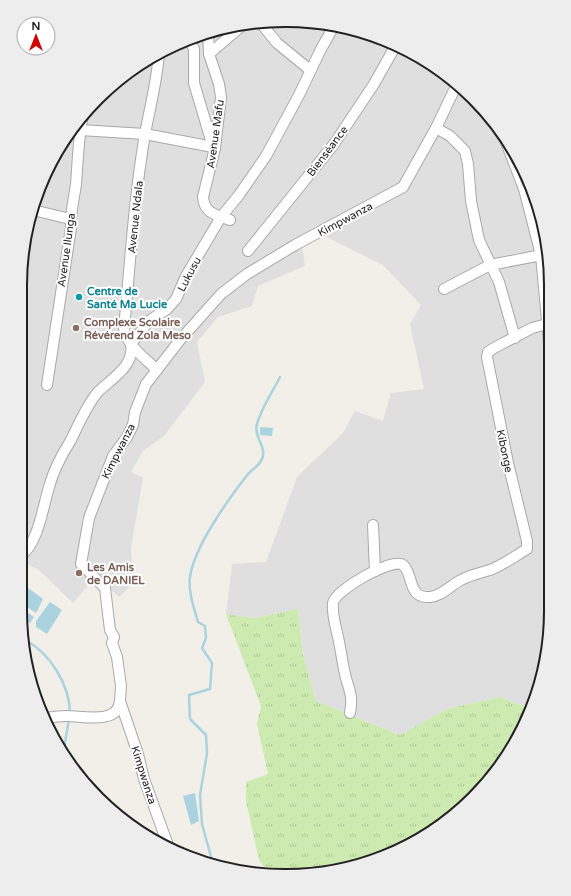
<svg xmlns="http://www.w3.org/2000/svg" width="571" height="896" viewBox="0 0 571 896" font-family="'Varela Round',sans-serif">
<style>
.residential{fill:#e0dfdf}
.grass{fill:url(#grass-tufts)}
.water{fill:#aad3df}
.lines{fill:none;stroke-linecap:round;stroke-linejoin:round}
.stream{stroke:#aad3df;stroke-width:2.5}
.minor-casing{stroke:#a9a9a9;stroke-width:12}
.minor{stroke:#fff;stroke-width:10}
.culture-dot{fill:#0f9aa8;stroke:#fff;stroke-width:1.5}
.education-dot{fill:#8d6e63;stroke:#fff;stroke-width:1.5}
.labels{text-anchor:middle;stroke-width:4;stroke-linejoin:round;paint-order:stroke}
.street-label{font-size:11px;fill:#222;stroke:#fff}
.culture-label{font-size:11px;font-weight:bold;fill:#0d838f;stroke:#fff;text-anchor:start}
.education-label{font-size:11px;font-weight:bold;fill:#785e54;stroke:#fff;text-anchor:start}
.rim{fill:none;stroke:#222;stroke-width:2}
</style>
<defs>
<pattern id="grass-tufts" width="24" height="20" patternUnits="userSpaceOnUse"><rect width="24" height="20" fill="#cdebb0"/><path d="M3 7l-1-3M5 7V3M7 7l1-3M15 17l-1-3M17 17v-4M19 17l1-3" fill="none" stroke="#b0c997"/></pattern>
</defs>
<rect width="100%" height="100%" fill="#f2efe9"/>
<g class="residential">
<path d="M 303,21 L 354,29 L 403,47 L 447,75 L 485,111 L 516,153 L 542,217 L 550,268 L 549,645 L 532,706 L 517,704 L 500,697 L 447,709 L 400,735 L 316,701 L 303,655 L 298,609 L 254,618 L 226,614 L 232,564 L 266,562 L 297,477 L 343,433 L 355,411 L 383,421 L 391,393 L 424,389 L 410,324 L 421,305 L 383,265 L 323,235 L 301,238 L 305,266 L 258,286 L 252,306 L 218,317 L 197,342 L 205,382 L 164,436 L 143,451 L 131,472 L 143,478 L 131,548 L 133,584 L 119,597 L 96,576 L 73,603 L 39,570 L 20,561 L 22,251 L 40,184 L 75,124 L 111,86 L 153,55 L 200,34 L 251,22 Z"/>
<path d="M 30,671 L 35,681 L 37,702 L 34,696 Z"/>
</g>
<path class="grass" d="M 298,609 L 303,655 L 316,701 L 400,735 L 447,709 L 500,697 L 517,704 L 532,706 L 531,712 L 496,772 L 433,831 L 354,867 L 285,876 L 268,873 L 259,860 L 246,801 L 246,782 L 268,774 L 257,724 L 261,706 L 226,614 L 254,618 Z"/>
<g class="water">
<path d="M 260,427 L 273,428 L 272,436 L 260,435 Z"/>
<path d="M 28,588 L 43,599 L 36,613 L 20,602 L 22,595 Z"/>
<path d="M 50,602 L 62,610 L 47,634 L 36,627 L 36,621 Z"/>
<path d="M 20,607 L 34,617 L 30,623 L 21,617 Z"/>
<path d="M 195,793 L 199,821 L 191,825 L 183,796 Z"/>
</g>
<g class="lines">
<g class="stream">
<path d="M 25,640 C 50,653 70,685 70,714"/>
<path d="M 63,754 L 69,719"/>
<path d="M 213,864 L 202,824 L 200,795 L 207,753 L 206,735 L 190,719 L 189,695 L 210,689 L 212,663 L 202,648 L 206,638 L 205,626 L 198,622 C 194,608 188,592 190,577 C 194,547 229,498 248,474 C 252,470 258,466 261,461 C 269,448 253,438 257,424 C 261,409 273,391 280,377"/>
</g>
<defs>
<g id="minor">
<path d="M 260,22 L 277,43 L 310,70"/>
<path d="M 208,32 L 209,54 L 219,84 L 221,97 L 215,148 L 203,197 C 204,213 216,215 230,220"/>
<path d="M 189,39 L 194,49 L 194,83 L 213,147 L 215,148"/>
<path d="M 209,54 L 244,24"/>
<path d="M 75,127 L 80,130 L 145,134 L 213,147"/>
<path d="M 436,128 L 450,136 L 465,151 L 468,164 L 471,201 L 479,240 L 499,282 L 515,338"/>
<path d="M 504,137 L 524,189 L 541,255 L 550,353"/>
<path d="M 33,210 L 70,219"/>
<path d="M 248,251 L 334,144 L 374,84 L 396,45"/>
<path d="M 444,289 L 490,265 L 547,254"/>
<path d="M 157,370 C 145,358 127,346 124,329 C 130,264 134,198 145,134 C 150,107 157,81 159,53"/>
<path d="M 47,385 L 71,228 C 70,213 74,199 76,184 C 78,161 78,138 83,115"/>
<path d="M 373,525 L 375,571"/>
<path d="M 20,556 C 39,544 43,504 50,484 C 54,469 63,453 71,440 C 77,427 89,402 98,392 C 111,379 135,366 131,344 L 149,321 L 167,309 L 176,299 L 186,276 L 221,217 L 239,195 L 266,156 L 299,95 L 321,49 L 334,26"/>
<path d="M 350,713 C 353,696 350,693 346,678 C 342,663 341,648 337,633 C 335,624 332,613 333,603 C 335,590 393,557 403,565 C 414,574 407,599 430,597 C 442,596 451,585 461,580 C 470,575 480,573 490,570 C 503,565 515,556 527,549 L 527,541 L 508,463 L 487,357 L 488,352 L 494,348 L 532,328 L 547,324"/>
<path d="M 45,718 C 52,717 60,716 67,716 C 83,716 118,725 120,701"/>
<path d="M 168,845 L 144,779 L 138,754 L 120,701 L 121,686 L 117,657 L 112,643 L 114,637 L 110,630 L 105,588 L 81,564 L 89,518 L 113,456 L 127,437 L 133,425 L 135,412 L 146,384 L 180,340 L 221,294 L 247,274 L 295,245 L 403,187 L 436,128 L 457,84"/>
</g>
</defs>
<use href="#minor" class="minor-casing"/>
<use href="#minor" class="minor"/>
</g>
<circle class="culture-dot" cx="79" cy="297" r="4"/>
<g class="education-dot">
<circle cx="76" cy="328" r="4"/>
<circle cx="79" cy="573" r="4"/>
</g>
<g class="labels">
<g class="street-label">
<text transform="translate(215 134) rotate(-82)" y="4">Avenue Mafu</text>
<text transform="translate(327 151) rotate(-53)" y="4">Bienséance</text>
<text transform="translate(135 217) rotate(-84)" y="4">Avenue Ndala</text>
<text transform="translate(345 219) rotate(-28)" y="4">Kimpwanza</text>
<text transform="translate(66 250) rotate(-82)" y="4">Avenue Ilunga</text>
<text transform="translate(189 274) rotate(-62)" y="4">Lukusu</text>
<text transform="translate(118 451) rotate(-63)" y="4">Kimpwanza</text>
<text transform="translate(505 451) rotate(78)" y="4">Kibonge</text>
<text transform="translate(144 775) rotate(72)" y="4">Kimpwanza</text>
</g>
<g class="culture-label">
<text x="87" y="295">Centre de<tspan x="87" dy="13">Santé Ma Lucie</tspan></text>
</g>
<g class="education-label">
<text x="84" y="326">Complexe Scolaire<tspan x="84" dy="13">Révérend Zola Meso</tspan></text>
<text x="87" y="571">Les Amis<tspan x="87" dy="13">de DANIEL</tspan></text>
</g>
</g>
<path d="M0 0H571V896H0ZM285 27H286A258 258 0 0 1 544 285V611A258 258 0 0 1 286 869H285A258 258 0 0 1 27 611V285A258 258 0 0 1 285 27Z" fill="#ededed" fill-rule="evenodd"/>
<path class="rim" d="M285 27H286A258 258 0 0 1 544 285V611A258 258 0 0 1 286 869H285A258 258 0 0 1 27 611V285A258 258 0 0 1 285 27Z"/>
<g transform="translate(36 36)"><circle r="19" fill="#ffffff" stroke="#a7a7a7"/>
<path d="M0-3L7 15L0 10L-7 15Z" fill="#d40000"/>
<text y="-6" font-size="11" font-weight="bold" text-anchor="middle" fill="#222222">N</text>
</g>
</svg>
